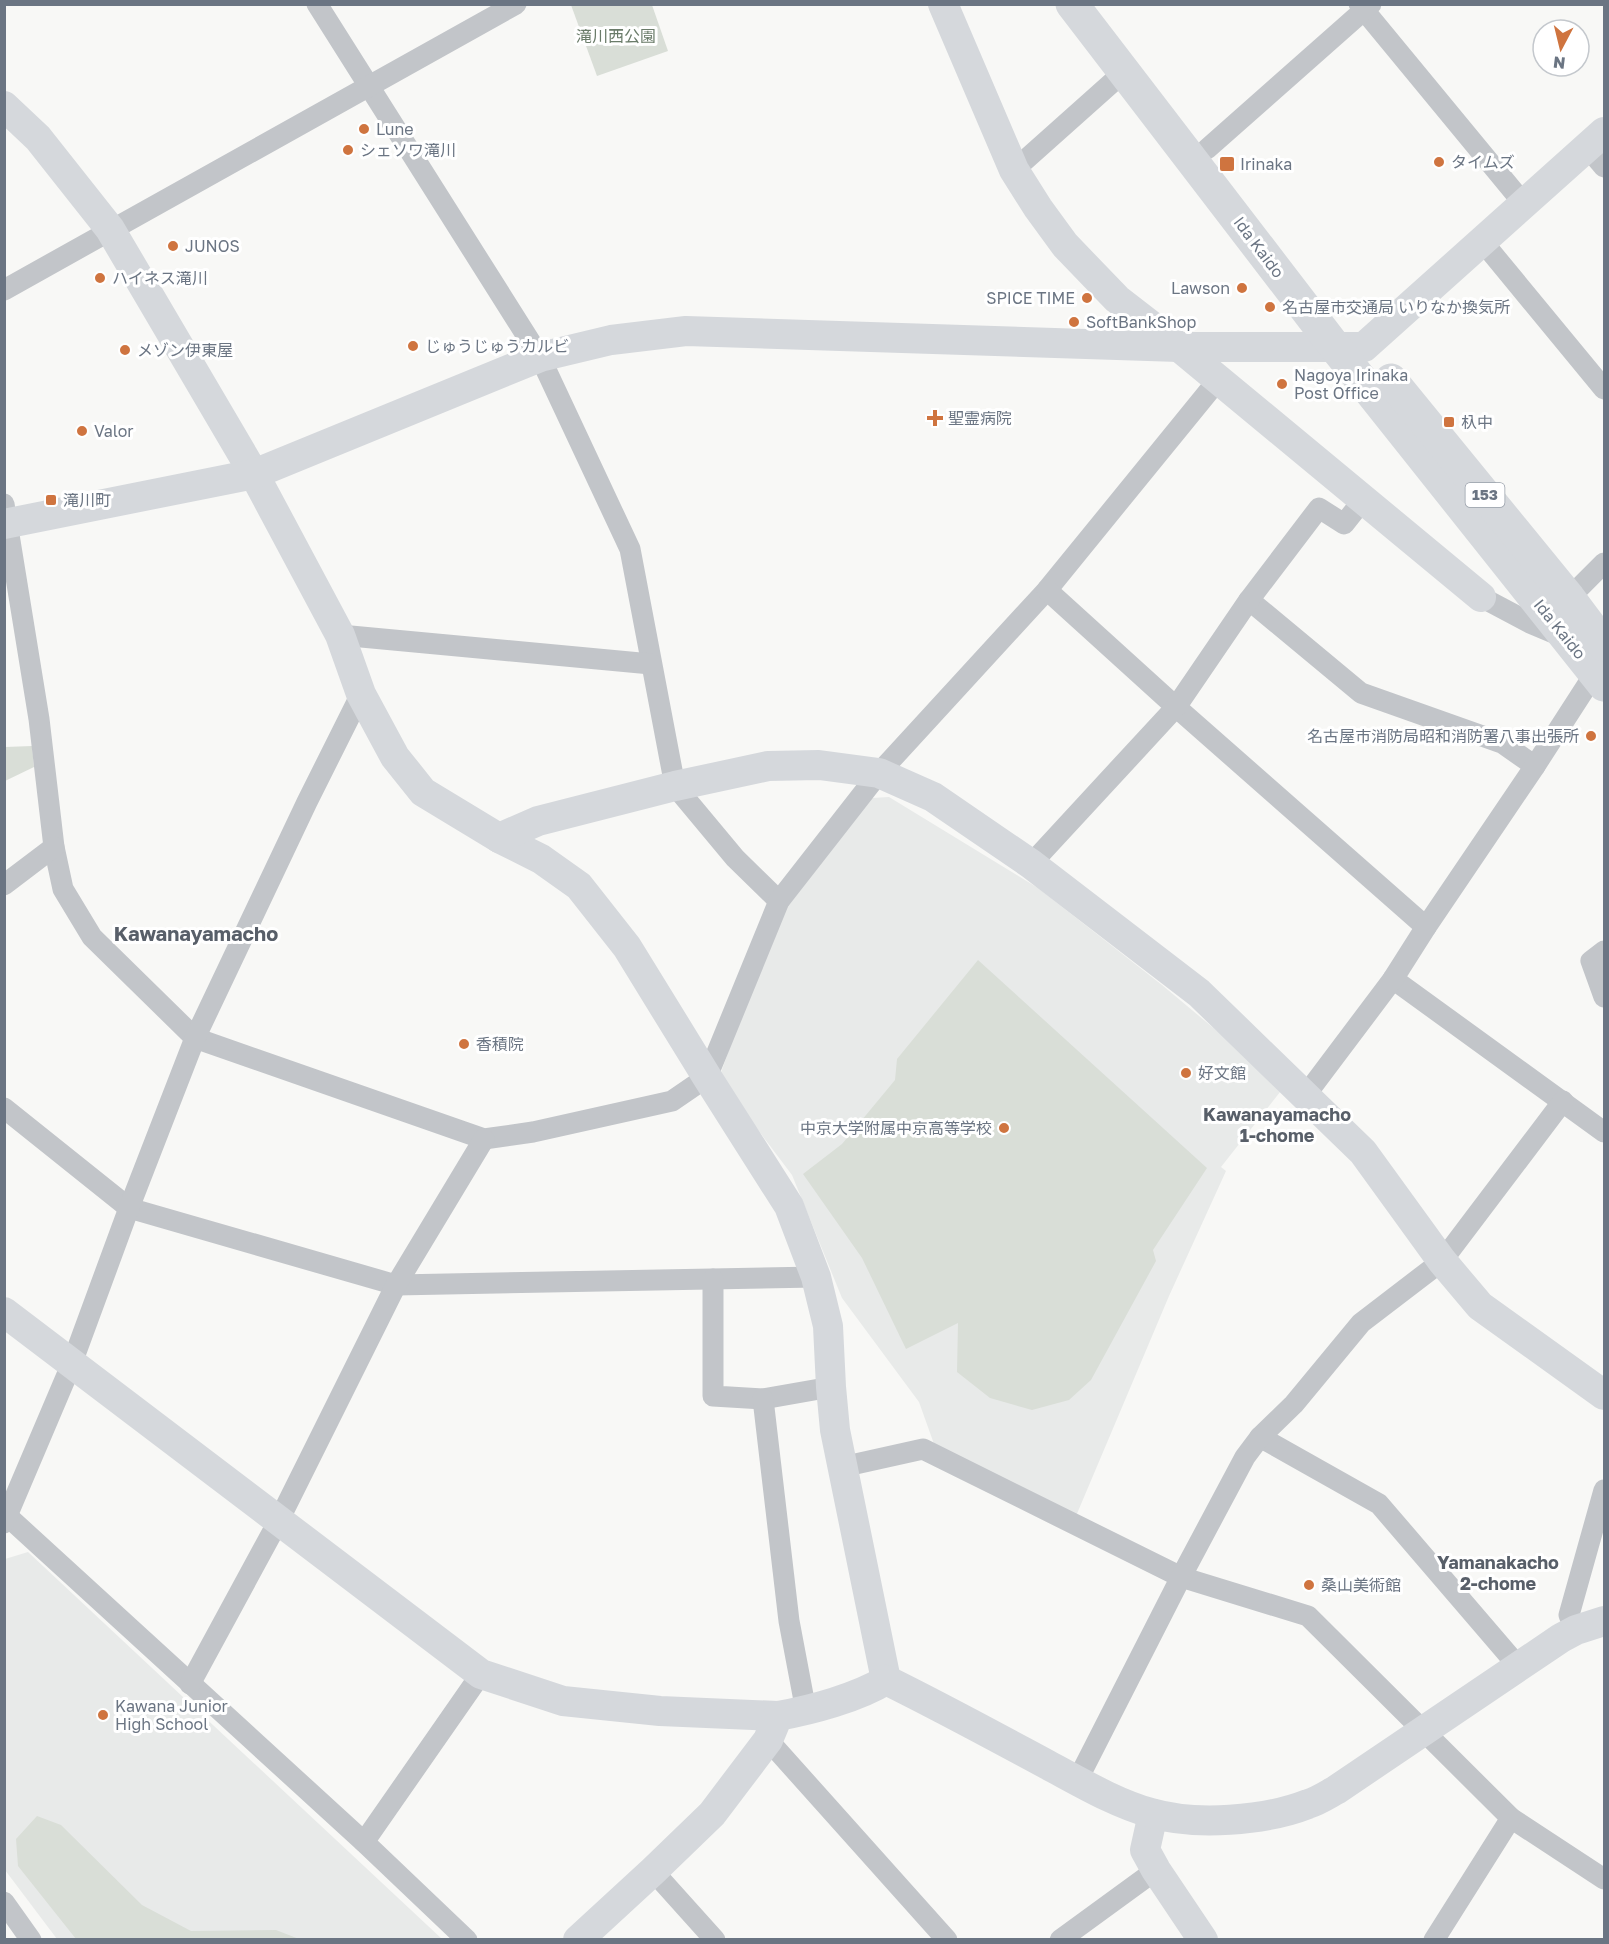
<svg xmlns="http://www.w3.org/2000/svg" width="1609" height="1944" viewBox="0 0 1609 1944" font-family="'Golos Text','Noto Sans JP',sans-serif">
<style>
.built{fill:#e8eae9}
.green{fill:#d9ded7}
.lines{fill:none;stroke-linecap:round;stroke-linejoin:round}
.street{stroke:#c2c5c9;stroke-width:21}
.secondary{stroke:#d5d8dc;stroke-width:30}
.highway{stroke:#d5d8dc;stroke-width:33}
.poi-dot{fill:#cf743f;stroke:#fff;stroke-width:2}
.labels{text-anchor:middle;stroke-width:6;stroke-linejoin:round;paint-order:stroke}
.shield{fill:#fff;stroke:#979ea8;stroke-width:1.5}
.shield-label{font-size:15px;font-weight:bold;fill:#6b7583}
.park-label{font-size:16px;fill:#6a7b69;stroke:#fff}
.poi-label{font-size:16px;fill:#6b7583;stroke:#fff;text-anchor:start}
.street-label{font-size:16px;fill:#6b7583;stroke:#fff}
.neighbourhood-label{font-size:18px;font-weight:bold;fill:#585f69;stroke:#fff}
.quarter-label{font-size:20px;font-weight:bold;fill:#585f69;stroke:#fff}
</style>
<rect width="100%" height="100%" fill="#f8f8f6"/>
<g class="built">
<path d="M 889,797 L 1038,888 L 1162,985 L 1284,1087 L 1221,1167 L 1226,1171 L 1169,1296 L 1076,1516 L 934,1444 L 919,1402 L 842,1298 L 792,1175 L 719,1078 L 774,924 L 872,798 Z"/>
<path d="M 28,1552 L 442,1939 L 57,1939 L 5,1870 L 5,1559 Z"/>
</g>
<g class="green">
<path d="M 571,5 L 652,5 L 668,51 L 597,76 Z"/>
<path d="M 32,746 L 34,767 L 5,781 L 5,747 Z"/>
<path d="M 978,960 L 1207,1168 L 1153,1250 L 1156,1261 L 1091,1380 L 1069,1400 L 1032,1410 L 990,1398 L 957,1372 L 958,1323 L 906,1349 L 862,1258 L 803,1174 L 842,1144 L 895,1080 L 897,1059 Z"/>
<path d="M 37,1816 L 61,1825 L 142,1905 L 191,1931 L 276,1930 L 299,1939 L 76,1939 L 18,1866 L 16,1839 Z"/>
</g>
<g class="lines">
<g class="street">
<path d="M 317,4 L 540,357 L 630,549 L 675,786 L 735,858 L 779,901"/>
<path d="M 1359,4 L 1524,204"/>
<path d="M 1588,148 L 1604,167"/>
<path d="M 1207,149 L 1371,4"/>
<path d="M 1014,170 L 1125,71"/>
<path d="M 1482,241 L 1604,389"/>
<path d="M 4,290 L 516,4"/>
<path d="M 4,504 L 39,719 L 54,847 L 63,889 L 92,937 L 195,1038 L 484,1139 L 533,1132 L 672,1101 L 707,1077 L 779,901 L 879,773 L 1047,590 L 1218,380"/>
<path d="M 1047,590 L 1176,707 L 1426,927"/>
<path d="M 1481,597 L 1530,623 L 1561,636"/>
<path d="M 1569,598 L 1604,563"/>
<path d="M 1249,600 L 1361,693 L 1502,743 L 1535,766"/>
<path d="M 340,635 L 651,664"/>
<path d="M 1031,864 L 1176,707 L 1249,600 L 1319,508 L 1344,524 L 1363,500"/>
<path d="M 4,885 L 54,847"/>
<path d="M 1604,951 L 1591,961 L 1604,997"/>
<path d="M 1393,979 L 1604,1132"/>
<path d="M 1305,1096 L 1393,979 L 1426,927 L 1535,766 L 1595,673"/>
<path d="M 4,1108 L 129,1208 L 396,1285 L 816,1277"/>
<path d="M 713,1279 L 713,1396 L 763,1399 L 831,1387"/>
<path d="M 763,1399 L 789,1621 L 806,1711"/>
<path d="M 1260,1437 L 1379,1504 L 1518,1666"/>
<path d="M 842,1467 L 923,1449 L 1181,1577 L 1308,1616 L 1511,1818 L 1604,1879"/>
<path d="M 4,1513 L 364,1842 L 467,1940"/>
<path d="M 4,1523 L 72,1363 L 129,1208 L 195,1038 L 307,802 L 361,694"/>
<path d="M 1576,1630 L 1569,1615 L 1604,1490"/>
<path d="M 190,1684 L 279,1520 L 396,1285 L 484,1139"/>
<path d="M 768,1740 L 947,1940"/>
<path d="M 1077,1781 L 1181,1577 L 1245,1457 L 1260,1437 L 1294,1404 L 1361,1323 L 1442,1261 L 1563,1101"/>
<path d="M 364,1842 L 481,1674"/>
<path d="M 653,1871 L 715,1940"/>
<path d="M 4,1902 L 31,1940"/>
<path d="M 1060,1940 L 1156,1870"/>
<path d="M 1434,1940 L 1511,1818"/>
</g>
<g class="secondary">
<path d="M 943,4 L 1014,170 L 1038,208 L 1065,245 L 1117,299 L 1179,347 L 1481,597"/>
<path d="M 4,106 L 38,138 L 110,229 L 254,474 L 340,635 L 361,694 L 395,757 L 423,792 L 499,838 L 541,859 L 579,886 L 627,947 L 707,1077 L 789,1206 L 816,1277 L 828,1326 L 831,1387 L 835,1430 L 886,1680"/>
<path d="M 4,524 L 254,474 L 540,357 L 611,340 L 686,331 L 1179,347 L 1364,347 L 1604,132"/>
<path d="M 499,838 L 538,821 L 675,786 L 768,766 L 819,765 L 879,773 L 933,797 L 1031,864 L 1199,993 L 1363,1152 L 1442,1261 L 1480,1306 L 1604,1395"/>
<path d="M 4,1312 L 481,1674 L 563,1701 L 660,1711 L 778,1716"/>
<path d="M 1153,1814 L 1145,1850 L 1156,1870 L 1203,1940"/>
<path d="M 578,1940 L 653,1871 L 712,1814 L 768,1740 L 778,1716 C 811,1710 857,1698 886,1680 C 941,1707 994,1736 1048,1765 C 1080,1782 1115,1803 1151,1813 C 1195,1826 1265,1821 1308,1804 C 1318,1801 1327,1795 1336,1790 L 1561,1638 L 1576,1630 L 1604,1621"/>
</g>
<g class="highway">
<path d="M 1072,4 L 1335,347 L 1604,685"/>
<path d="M 1391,380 L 1569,598 L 1604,645"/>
</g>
</g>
<g class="poi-dot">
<circle cx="364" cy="129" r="6"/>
<circle cx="348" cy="150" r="6"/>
<circle cx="1439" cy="162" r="6"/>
<rect x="1219" y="156" width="16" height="16" rx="3"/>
<circle cx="173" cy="246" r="6"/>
<circle cx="100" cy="278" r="6"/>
<circle cx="1242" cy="288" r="6"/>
<circle cx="1087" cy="298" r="6"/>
<circle cx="1270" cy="307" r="6"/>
<circle cx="1074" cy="322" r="6"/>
<circle cx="413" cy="346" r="6"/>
<circle cx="125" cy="350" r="6"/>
<circle cx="1282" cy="384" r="6"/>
<path d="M932 409h6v6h6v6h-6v6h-6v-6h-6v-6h6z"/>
<rect x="1443" y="416" width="12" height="12" rx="3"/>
<circle cx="82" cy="431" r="6"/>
<rect x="45" y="494" width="12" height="12" rx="3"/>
<circle cx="1591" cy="736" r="6"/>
<circle cx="464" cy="1044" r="6"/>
<circle cx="1186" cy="1073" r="6"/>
<circle cx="1004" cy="1128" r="6"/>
<circle cx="1309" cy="1585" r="6"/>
<circle cx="103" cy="1715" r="6"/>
</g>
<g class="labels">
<rect class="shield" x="1465.5" y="483" width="39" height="24" rx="4.5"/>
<g class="shield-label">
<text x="1485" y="500">153</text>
</g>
<g class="park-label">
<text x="616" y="42">滝川西公園</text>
</g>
<g class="poi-label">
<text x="376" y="135">Lune</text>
<text x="360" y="156">シェソワ滝川</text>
<text x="1451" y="168">タイムズ</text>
<text x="1240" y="170">Irinaka</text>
<text x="185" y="252">JUNOS</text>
<text x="112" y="284">ハイネス滝川</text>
<text x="1230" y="294" text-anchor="end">Lawson</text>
<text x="1075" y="304" text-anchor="end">SPICE TIME</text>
<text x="1282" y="313">名古屋市交通局 いりなか換気所</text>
<text x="1086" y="328">SoftBankShop</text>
<text x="425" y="352">じゅうじゅうカルビ</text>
<text x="137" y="356">メゾン伊東屋</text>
<text x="1294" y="381">Nagoya Irinaka<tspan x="1294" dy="18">Post Office</tspan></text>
<text x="948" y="424">聖霊病院</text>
<text x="1461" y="428">杁中</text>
<text x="94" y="437">Valor</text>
<text x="63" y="506">滝川町</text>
<text x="1579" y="742" text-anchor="end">名古屋市消防局昭和消防署八事出張所</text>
<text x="476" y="1050">香積院</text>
<text x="1198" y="1079">好文館</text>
<text x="992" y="1134" text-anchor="end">中京大学附属中京高等学校</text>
<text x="1321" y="1591">桑山美術館</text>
<text x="115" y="1712">Kawana Junior<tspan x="115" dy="18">High School</tspan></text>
</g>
<g class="street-label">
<text transform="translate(1259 247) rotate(53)" y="6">Ida Kaido</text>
<text transform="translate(1560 629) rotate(51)" y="6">Ida Kaido</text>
</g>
<g class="neighbourhood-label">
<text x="1277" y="1121">Kawanayamacho<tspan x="1277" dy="21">1-chome</tspan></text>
<text x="1498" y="1569">Yamanakacho<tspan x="1498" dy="21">2-chome</tspan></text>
</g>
<g class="quarter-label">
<text x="196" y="941">Kawanayamacho</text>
</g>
</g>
<rect width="1609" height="1944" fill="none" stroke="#6b7583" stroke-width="12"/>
<g transform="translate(1561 48) rotate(187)"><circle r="28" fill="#ffffff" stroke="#c4c8cd" stroke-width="1.5"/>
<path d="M0-4.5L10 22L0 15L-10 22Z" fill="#cf743f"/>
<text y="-9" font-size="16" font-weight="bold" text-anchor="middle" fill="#6b7583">N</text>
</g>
</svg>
